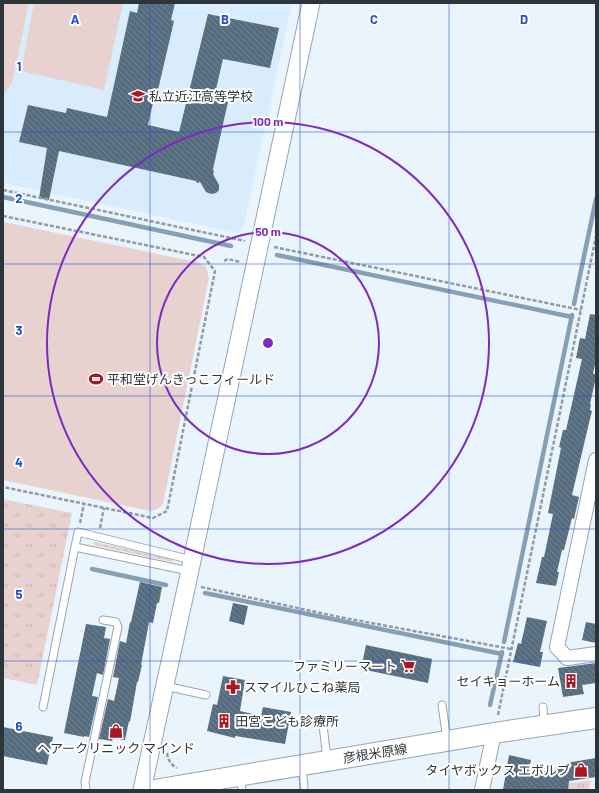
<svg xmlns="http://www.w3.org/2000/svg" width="599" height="793" viewBox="0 0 599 793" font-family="Barlow,'Noto Sans JP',sans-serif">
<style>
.built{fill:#d9ecfc}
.grass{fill:url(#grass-dots)}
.park{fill:url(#park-tufts)}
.garden{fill:#e8d2d0}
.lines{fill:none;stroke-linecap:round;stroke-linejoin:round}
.stream{stroke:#879fb4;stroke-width:4.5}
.building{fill:url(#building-back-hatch)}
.service-casing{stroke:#96a6b5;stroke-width:9}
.minor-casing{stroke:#96a6b5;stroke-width:16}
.tertiary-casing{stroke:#96a6b5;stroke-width:19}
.secondary-casing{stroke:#96a6b5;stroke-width:22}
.path{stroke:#929ba2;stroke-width:2.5;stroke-dasharray:4 2;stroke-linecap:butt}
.service{stroke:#fff;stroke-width:7}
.minor{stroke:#fff;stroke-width:14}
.tertiary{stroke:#fff;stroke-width:17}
.secondary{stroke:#fff;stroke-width:20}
.grid{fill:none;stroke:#1d4ed8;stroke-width:1;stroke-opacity:0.55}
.ring{fill:none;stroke:#7b2cbf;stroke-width:2}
.labels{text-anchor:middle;stroke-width:4;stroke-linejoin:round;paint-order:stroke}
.poi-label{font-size:13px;fill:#2e353a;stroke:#fff;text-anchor:start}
.street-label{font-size:13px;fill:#2e353a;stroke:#fff}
.grid-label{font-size:13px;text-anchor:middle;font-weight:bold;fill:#1d4ed8;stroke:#fff;stroke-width:4;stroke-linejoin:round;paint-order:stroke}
.centre{fill:#7b2cbf;stroke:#fff;stroke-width:2}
.ring-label{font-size:12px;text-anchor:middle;font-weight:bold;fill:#7b2cbf;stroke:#fff;stroke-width:4;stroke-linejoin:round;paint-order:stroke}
</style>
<defs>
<pattern id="grass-dots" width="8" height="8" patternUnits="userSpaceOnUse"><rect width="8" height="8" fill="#e8d2d0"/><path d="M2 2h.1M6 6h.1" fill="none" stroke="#c7b5b3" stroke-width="1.8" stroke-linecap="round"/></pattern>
<pattern id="park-tufts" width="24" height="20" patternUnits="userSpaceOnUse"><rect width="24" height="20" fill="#e8d2d0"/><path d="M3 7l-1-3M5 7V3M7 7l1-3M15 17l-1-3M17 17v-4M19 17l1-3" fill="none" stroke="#c7b5b3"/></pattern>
<pattern id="building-back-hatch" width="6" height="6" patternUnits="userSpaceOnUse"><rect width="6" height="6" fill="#566d80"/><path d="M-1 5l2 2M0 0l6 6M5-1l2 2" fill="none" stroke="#708291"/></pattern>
</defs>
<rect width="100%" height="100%" fill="#e9f4fd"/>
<path class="built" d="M 3,3 L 292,3 L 243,229 L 237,233 L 3,183 Z"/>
<path class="grass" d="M 94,542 L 173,559 L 173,562 L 94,545 Z"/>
<g class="park">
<path d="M 3,499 L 72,513 L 37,685 L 3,678 Z"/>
<path d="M 591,780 L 589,790 L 552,790 L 552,786 Z"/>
</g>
<g class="garden">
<path d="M 3,3 L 29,3 L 12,83 L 3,95 Z"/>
<path d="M 34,3 L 123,3 L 104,90 L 21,71 Z"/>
<path d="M 3,222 L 197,262 L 206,267 L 209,278 L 163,504 L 158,509 L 150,511 L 3,480 Z"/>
</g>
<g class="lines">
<g class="stream">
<path d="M 3,197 L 231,246"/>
<path d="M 277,255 L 572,317"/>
<path d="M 574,304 L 596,199"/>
<path d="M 92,569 L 166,585"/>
<path d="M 205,593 L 502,654"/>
<path d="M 504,642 L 572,315"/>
<path d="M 490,705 L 502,652"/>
</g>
</g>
<g class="building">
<path d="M 139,3 L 175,3 L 171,20 L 174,21 L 155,103 L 153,103 L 148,125 L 179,132 L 208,14 L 279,28 L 270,68 L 223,59 L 214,98 L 228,102 L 213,169 L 214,172 L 213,174 L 219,185 L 219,190 L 216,193 L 211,194 L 206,192 L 200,182 L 197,183 L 196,181 L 59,151 L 49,200 L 39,198 L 47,148 L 19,142 L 28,105 L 66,113 L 67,108 L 107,117 L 130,11 L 137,13 Z"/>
<path d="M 590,314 L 596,315 L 596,360 L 593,374 L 596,374 L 596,377 L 590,404 L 591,404 L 590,410 L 592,411 L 589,423 L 572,495 L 579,497 L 574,519 L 572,518 L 564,550 L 562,550 L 557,572 L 559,572 L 556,586 L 536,583 L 542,557 L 544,557 L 553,514 L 548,513 L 561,448 L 559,447 L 563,430 L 566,430 L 582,359 L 576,358 L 580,338 L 585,339 Z"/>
<path d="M 140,582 L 162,587 L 159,603 L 157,603 L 153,623 L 149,622 L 141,665 L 142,665 L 138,682 L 137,682 L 130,722 L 129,721 L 125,740 L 113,738 L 112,741 L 99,739 L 108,699 L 114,701 L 119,678 L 113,677 L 120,641 L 126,643 L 130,622 L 131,622 Z"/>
<path d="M 233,603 L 248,606 L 244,625 L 229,621 Z"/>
<path d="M 527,617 L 547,621 L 540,652 L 543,652 L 540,667 L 513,662 L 518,643 L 521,644 Z"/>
<path d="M 586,622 L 596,624 L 596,643 L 582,640 Z"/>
<path d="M 86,624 L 106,627 L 104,638 L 110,639 L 103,675 L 97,673 L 92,696 L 98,697 L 89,737 L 84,736 L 84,737 L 64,733 Z"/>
<path d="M 366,645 L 432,659 L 428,683 L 361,669 Z"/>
<path d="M 596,663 L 596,683 L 582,685 L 584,694 L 563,697 L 558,668 Z"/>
<path d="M 223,676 L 245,680 L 240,711 L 261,716 L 263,707 L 291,712 L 285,744 L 235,736 L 235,738 L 207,731 L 213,704 L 217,705 Z"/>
<path d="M 3,727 L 53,737 L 47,765 L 3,756 Z"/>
<path d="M 509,755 L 531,760 L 528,774 L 566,767 L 566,763 L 596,758 L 596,777 L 569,781 L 568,790 L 503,790 Z"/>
</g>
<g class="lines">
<defs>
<g id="service">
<path d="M 75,547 L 189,571"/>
<path d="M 165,686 L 206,695"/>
<path d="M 442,705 L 447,740"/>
<path d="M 43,707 L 78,532 L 192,560"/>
<path d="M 543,707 L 544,725"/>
<path d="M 323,725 L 327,759"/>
<path d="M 302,767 L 304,786"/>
<path d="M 240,776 L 242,790"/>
<path d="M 86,790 L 85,782 L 118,627 L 116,622 L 103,620"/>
</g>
<g id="minor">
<path d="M 596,460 L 557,647 L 567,658 L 596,654"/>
<path d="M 482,790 L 494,733"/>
</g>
<path id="tertiary" d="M 142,790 L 187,584 L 311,3"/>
<path id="secondary" d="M 154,790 L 494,733 L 596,718"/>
</defs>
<use href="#service" class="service-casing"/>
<use href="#minor" class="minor-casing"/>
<use href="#tertiary" class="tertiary-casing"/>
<use href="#secondary" class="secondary-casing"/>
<g class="path">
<path d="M 3,190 L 245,241"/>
<path d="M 3,216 L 204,257 L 215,271 L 167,511 L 153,518 L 3,487"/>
<path d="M 274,247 L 581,310"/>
<path d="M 224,261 L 228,259 L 240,262"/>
<path d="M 80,523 L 84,504"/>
<path d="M 100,528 L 104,508"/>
<path d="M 201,587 L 339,617 L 511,649"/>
<path d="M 498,715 L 596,236"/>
<path d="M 167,753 C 168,760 171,765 177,768"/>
</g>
<use href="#service" class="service"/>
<use href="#minor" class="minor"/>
<use href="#tertiary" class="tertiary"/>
<use href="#secondary" class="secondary"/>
</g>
<path class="grid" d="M 150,3 L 150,790M 300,3 L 300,790M 449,3 L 449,790M 3,132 L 596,132M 3,264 L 596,264M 3,396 L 596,396M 3,529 L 596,529M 3,661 L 596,661"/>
<g class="ring">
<circle cx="268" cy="343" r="111"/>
<circle cx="268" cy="343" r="221"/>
</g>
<defs>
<symbol id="school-bare" viewBox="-9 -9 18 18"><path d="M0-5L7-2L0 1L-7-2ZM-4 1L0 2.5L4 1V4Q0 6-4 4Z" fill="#aa1623" stroke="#fff" stroke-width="2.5" paint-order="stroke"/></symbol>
<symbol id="stadium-bare" viewBox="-9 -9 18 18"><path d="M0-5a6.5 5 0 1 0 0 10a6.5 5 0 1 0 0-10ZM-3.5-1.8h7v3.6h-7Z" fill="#aa1623" stroke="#fff" stroke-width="2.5" paint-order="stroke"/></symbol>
<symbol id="supermarket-bare" viewBox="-9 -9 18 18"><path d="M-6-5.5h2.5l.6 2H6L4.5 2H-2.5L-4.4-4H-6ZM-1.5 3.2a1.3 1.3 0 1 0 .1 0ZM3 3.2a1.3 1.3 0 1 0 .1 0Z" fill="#aa1623" stroke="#fff" stroke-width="2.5" paint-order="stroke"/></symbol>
<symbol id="building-bare" viewBox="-9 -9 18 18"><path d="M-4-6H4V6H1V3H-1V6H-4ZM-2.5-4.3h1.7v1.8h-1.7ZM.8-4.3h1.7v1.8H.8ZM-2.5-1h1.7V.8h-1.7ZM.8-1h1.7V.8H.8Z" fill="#aa1623" stroke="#fff" stroke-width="2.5" paint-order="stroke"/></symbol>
<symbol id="pharmacy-bare" viewBox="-9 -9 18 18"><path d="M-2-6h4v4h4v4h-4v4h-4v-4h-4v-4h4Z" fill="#aa1623" stroke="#fff" stroke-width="2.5" paint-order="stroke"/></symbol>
<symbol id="shop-bare" viewBox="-9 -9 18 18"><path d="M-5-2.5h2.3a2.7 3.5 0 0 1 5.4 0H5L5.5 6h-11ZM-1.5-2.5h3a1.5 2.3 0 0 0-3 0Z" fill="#aa1623" stroke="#fff" stroke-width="2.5" paint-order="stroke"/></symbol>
</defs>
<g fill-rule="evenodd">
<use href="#school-bare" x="128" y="86" width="20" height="20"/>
<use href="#stadium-bare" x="86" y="369" width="20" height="20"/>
<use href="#supermarket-bare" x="398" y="656" width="20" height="20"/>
<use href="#building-bare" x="561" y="671" width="20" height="20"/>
<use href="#pharmacy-bare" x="223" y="677" width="20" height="20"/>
<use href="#building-bare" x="214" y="711" width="20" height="20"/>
<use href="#shop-bare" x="106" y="721" width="20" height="20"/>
<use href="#shop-bare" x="571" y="760" width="20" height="20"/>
</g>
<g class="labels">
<g class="poi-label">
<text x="149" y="101">私立近江高等学校</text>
<text x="107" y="384">平和堂げんきっこフィールド</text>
<text x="397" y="671" text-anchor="end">ファミリーマート</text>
<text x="560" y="686" text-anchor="end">セイキョーホーム</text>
<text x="244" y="692">スマイルひこね薬局</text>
<text x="235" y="726">田宮こども診療所</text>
<text x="116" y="753" text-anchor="middle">ヘアークリニック マインド</text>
<text x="570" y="775" text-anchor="end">タイヤボックス エボルブ</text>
</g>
<g class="street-label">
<text transform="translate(375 753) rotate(-9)" y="5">彦根米原線</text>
</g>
</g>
<g class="grid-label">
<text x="75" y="24">A</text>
<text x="225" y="24">B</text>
<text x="374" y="24">C</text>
<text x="524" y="24">D</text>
<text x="19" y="71">1</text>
<text x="19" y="203">2</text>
<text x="19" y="335">3</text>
<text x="19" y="467">4</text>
<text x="19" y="599">5</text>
<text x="19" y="731">6</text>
</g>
<circle cx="268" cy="343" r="6" class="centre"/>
<g class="ring-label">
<text x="268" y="126">100 m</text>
<text x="268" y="236">50 m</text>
</g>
<rect width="599" height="793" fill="none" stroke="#2e353a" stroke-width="8"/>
</svg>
